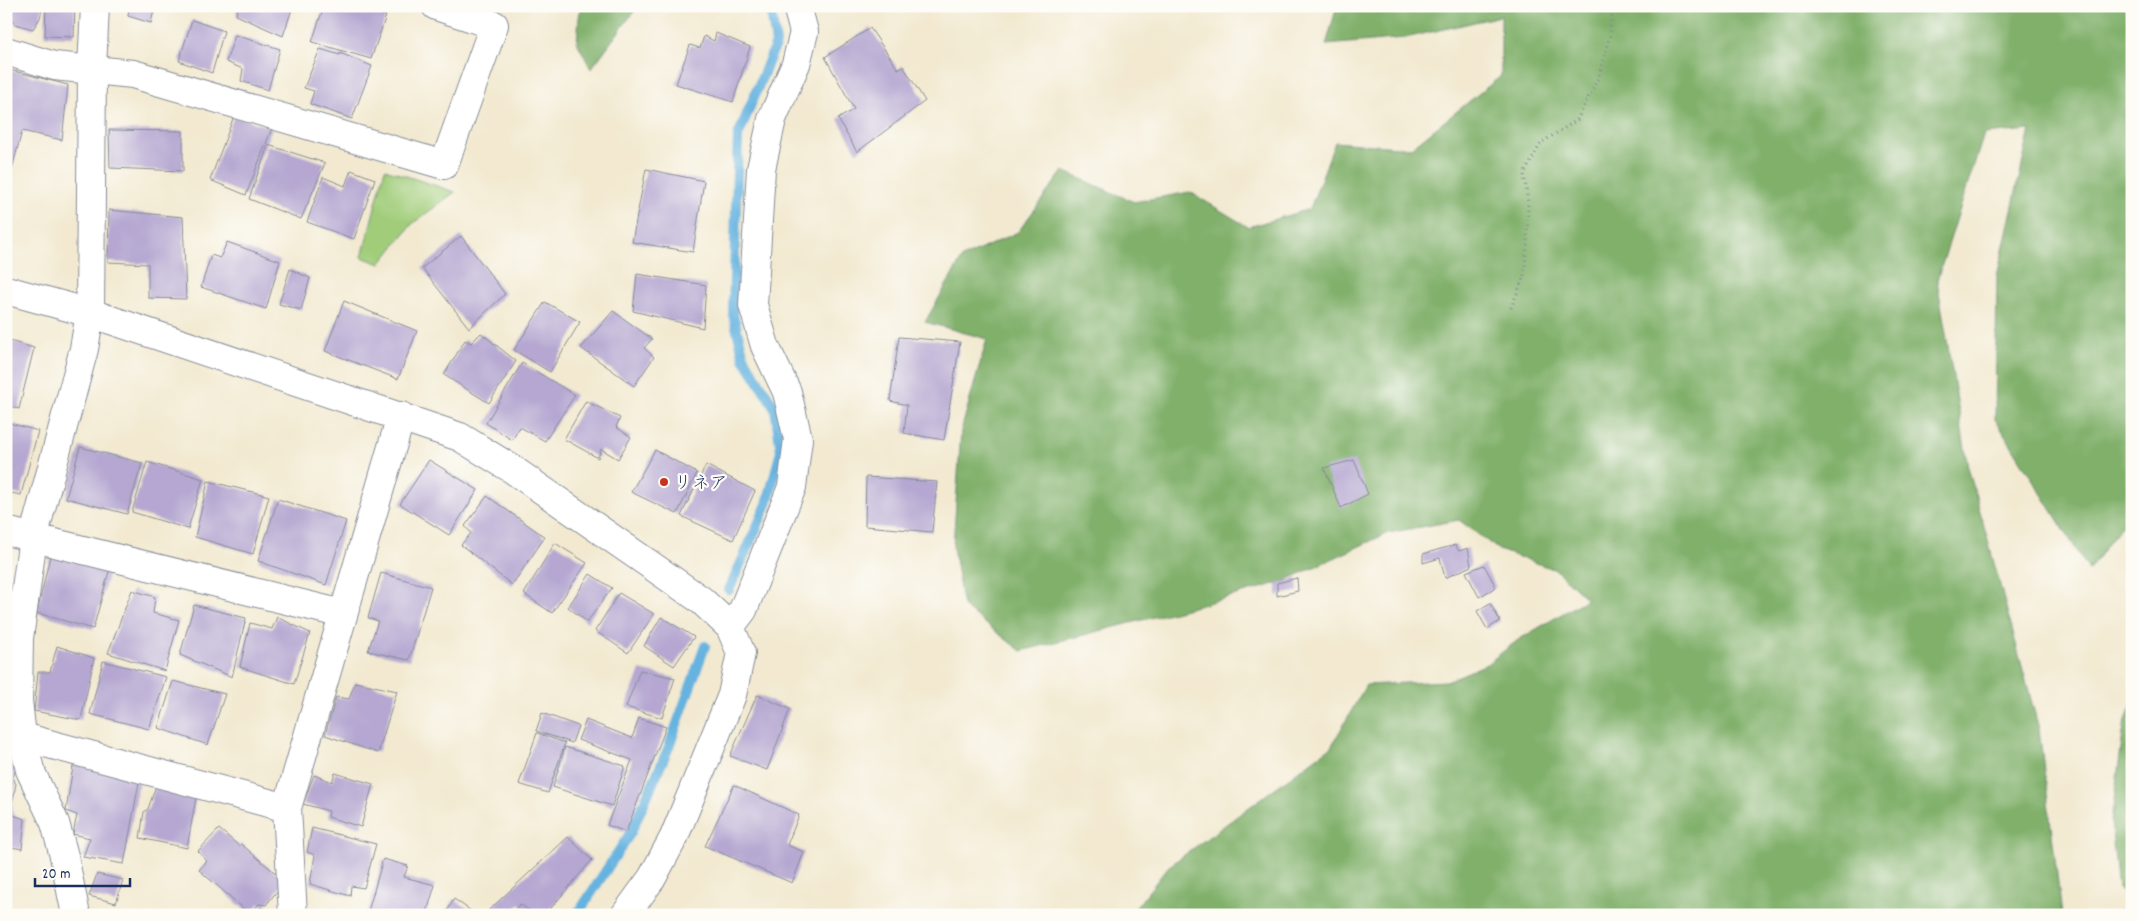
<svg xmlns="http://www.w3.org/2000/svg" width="2138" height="921" viewBox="0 0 2138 921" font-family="Dekko,'Klee One',sans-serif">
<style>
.green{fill:#a1cd7a;stroke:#5e7e6c}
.forest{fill:#80b06a;stroke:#4e7064}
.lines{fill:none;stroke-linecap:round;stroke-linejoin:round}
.stream{stroke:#66b3e0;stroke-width:10}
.building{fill:#b5a7d1}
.minor-casing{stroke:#868c97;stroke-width:30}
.tertiary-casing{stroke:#868c97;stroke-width:30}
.path{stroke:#868c97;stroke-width:3;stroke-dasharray:1 4;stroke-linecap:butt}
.minor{stroke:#fff;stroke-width:28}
.tertiary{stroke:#fff;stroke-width:28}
.poi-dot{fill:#c8321e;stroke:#fdfcf7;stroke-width:2}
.labels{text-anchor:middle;stroke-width:4.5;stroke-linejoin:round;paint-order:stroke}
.poi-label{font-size:18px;fill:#1b2f5e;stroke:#fdfcf7;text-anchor:start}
</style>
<rect width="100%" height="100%" fill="#fdfcf7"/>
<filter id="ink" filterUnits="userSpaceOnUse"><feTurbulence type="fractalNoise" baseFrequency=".02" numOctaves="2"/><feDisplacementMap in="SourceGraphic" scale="10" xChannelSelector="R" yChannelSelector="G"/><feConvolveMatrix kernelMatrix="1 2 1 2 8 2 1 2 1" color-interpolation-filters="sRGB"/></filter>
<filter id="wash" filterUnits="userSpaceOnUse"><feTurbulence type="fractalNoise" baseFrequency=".0096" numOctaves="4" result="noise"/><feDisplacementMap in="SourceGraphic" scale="20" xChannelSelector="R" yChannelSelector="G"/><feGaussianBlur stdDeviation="1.12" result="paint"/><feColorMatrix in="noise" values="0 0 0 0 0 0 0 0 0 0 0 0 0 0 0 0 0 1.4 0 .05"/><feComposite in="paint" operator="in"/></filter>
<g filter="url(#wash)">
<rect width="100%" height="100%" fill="#f2e9d0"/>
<path class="green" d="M 385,169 L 455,192 L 412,224 L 380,264 L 362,257 Z"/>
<g class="forest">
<path d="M 580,6 L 638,6 L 591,69 L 577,42 Z"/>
<path d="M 1337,6 L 2132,6 L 2132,511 L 2089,570 L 1995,419 L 1997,276 L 2030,130 L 1984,134 L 1937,280 L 1968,467 L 2039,729 L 2062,915 L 1130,915 L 1168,867 L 1331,747 L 1366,685 L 1447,681 L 1487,664 L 1518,640 L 1587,599 L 1556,570 L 1499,550 L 1459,520 L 1388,533 L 1282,582 L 1193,607 L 1021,651 L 963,606 L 953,547 L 961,431 L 987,339 L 925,322 L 962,258 L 1018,232 L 1063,171 L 1134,202 L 1190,192 L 1248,227 L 1310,209 L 1335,142 L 1411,148 L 1501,76 L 1501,16 L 1405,38 L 1326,45 Z"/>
<path d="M 2132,703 L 2132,898 L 2118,889 L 2111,822 L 2124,726 Z"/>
</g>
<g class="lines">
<g class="stream">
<path d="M 729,590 L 767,504 L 781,451 L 775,408 L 744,358 L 733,314 L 738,136 L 776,43 L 770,6"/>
<path d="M 577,915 L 631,832 L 668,749 L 705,646"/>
</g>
</g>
<g id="blocks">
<g class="building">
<path d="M 9,6 L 41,6 L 42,9 L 40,18 L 33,29 L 15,24 L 9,15 Z"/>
<path d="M 46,6 L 75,6 L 74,37 L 45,36 Z"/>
<path d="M 155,6 L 151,23 L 128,16 L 129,8 L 124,7 Z"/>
<path d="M 195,6 L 210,6 L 209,10 Z"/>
<path d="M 238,6 L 293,6 L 283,36 L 236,15 Z"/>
<path d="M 324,6 L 355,6 L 386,16 L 371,59 L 312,42 Z"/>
<path d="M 192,20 L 224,31 L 212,73 L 179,61 Z"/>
<path d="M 870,28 L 898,69 L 903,66 L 925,101 L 857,152 L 838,119 L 854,109 L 825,57 Z"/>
<path d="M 716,33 L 750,47 L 733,102 L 676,84 L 690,45 L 700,48 L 704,36 L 714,41 Z"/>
<path d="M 235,35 L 280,49 L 268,90 L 241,81 L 243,69 L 226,62 Z"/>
<path d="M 320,49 L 340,55 L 340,53 L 372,66 L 352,119 L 310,104 L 314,91 L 304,88 Z"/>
<path d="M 6,69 L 68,85 L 62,140 L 22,131 L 12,169 L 6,168 Z"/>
<path d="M 234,116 L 272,128 L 246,195 L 210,180 Z"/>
<path d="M 109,130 L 183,131 L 183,171 L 110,168 Z"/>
<path d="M 268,145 L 325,163 L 301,219 L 249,199 Z"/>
<path d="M 646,169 L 704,181 L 693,252 L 632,242 Z"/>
<path d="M 351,170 L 375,179 L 354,239 L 307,222 L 323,177 L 345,186 Z"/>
<path d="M 109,210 L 183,217 L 186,299 L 148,298 L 148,264 L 108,262 Z"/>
<path d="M 461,236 L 505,294 L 469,328 L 422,268 Z"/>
<path d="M 227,242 L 280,261 L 266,309 L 201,287 L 211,255 L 220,258 Z"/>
<path d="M 290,269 L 310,278 L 301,310 L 279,304 Z"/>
<path d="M 637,274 L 706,285 L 703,328 L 633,311 Z"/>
<path d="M 344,301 L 417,331 L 398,379 L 325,351 Z"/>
<path d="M 545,302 L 580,322 L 550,372 L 514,350 Z"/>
<path d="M 613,311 L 652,339 L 644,348 L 654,357 L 634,386 L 581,348 Z"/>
<path d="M 481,333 L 516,361 L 489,403 L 444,375 L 465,340 L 471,343 Z"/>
<path d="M 899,337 L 960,342 L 944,440 L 904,433 L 907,405 L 890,401 Z"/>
<path d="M 6,340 L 34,348 L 19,409 L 6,405 Z"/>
<path d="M 522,363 L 575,395 L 545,441 L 520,427 L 512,440 L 486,423 Z"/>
<path d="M 586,401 L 620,418 L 616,427 L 631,437 L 618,459 L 601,449 L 598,458 L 564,439 Z"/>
<path d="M 6,422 L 38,431 L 21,495 L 6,492 Z"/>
<path d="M 80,447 L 142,463 L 127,514 L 66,498 Z"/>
<path d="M 655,450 L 697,473 L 677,514 L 631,492 Z"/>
<path d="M 429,460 L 478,490 L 449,535 L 400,504 Z"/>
<path d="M 1354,460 L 1368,494 L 1341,508 L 1324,468 Z"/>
<path d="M 147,462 L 203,479 L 188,529 L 132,512 Z"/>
<path d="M 706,465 L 755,491 L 733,540 L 681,516 Z"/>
<path d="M 866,477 L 937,482 L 932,532 L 865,526 Z"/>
<path d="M 208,481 L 269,496 L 253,554 L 195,537 Z"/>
<path d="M 487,496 L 545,537 L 512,585 L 461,545 L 471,533 L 465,526 Z"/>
<path d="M 278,499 L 346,521 L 326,585 L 258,561 Z"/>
<path d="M 555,543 L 587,563 L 552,613 L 524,594 Z"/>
<path d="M 1455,545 L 1459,551 L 1468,548 L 1471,566 L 1445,578 L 1440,558 L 1423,563 L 1423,554 Z"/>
<path d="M 50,556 L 110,568 L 93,629 L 37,613 Z"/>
<path d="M 1484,565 L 1496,587 L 1479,597 L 1466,572 Z"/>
<path d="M 381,573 L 431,587 L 409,660 L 368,651 L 378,621 L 368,618 Z"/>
<path d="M 590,574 L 612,588 L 587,622 L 568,607 Z"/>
<path d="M 1297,578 L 1298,591 L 1277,596 L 1277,583 Z"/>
<path d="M 132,590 L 155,597 L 153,613 L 179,620 L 165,671 L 108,653 Z"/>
<path d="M 619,593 L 654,614 L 628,653 L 595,631 Z"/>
<path d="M 1490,603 L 1500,621 L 1487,629 L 1477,611 Z"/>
<path d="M 194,605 L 246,618 L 232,677 L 180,655 Z"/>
<path d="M 277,617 L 310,633 L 294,684 L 240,667 L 250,623 L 272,629 Z"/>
<path d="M 661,617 L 694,637 L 674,666 L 644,646 Z"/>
<path d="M 57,646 L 94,658 L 81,720 L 34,711 L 38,672 L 50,672 Z"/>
<path d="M 103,661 L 166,677 L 149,729 L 90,714 Z"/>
<path d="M 640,670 L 675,678 L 662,718 L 626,707 Z"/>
<path d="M 173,681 L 225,694 L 208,745 L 158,728 Z"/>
<path d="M 355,682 L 397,691 L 378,753 L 325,735 L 336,697 L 349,699 Z"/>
<path d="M 757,695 L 790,709 L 767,770 L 730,756 Z"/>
<path d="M 542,713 L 578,726 L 572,743 L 536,731 Z"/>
<path d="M 639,718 L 666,727 L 626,832 L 607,825 L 632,760 L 578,740 L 586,720 L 632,738 Z"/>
<path d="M 537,733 L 565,743 L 548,793 L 519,784 Z"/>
<path d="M 565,747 L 625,766 L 612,806 L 553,787 Z"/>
<path d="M 74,760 L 140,777 L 124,864 L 83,857 L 90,838 L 73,834 L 77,815 L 66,811 Z"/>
<path d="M 6,761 L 18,762 L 13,778 L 16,784 L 12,804 L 13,815 L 25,819 L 22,849 L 6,846 Z"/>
<path d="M 335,773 L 373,784 L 361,827 L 328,817 L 329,811 L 303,804 L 314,775 L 332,782 Z"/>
<path d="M 157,783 L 197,792 L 187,848 L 140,838 L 144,812 L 148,809 Z"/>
<path d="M 734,785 L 799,815 L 787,845 L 804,852 L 792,883 L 705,846 Z"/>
<path d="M 312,828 L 376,844 L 364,888 L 351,886 L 350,896 L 310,884 L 315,855 L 307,852 Z"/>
<path d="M 219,829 L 239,846 L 241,844 L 285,881 L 266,905 L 259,904 L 250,914 L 199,870 L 207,861 L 198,851 Z"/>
<path d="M 568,837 L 592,860 L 545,915 L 535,915 L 520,904 L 509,915 L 492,915 L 488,911 Z"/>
<path d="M 383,859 L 408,866 L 404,877 L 435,885 L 426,915 L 367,915 Z"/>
<path d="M 97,874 L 123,880 L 116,903 L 89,896 Z"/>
<path d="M 454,899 L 477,915 L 445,915 Z"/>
<path d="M 260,907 L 282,915 L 258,915 Z"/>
</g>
</g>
</g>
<g filter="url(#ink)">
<use href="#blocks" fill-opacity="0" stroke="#868c97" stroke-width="1"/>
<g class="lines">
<defs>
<g id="minor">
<path d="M 6,51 L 54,66 L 133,74 L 444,165 L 494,25 L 436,6"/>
<path d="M 6,531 L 343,614"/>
<path d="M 730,627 L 743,610 L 792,487 L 798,439 L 787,392 L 765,346 L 753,305 L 761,169 L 772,119 L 796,64 L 804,32 L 797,6"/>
<path d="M 8,733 L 287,808"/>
<path d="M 76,915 L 64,856 L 55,823 L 30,770 L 22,736 L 18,701 L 19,638 L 33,538 L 84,349 L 90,313"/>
<path d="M 293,915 L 287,808 L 401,416"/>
</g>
<g id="tertiary">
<path d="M 6,290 L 90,313 L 460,437 L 512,469 L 701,600 L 730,627 L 741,653 L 732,695 L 674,837 L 652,878 L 625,915"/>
<path d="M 90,313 L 92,69 L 95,6"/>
</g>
</defs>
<use href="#minor" class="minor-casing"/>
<use href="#tertiary" class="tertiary-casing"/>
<path class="path" d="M 1511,308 L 1524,276 L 1527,245 L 1528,203 L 1524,174 L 1541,143 L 1577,120 L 1599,76 L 1610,35 L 1612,6"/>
<use href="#minor" class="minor"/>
<use href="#tertiary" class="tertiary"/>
</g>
</g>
<circle class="poi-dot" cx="664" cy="482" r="5"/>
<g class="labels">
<g class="poi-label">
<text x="674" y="488">リネア</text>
</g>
</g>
<rect width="2138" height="921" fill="none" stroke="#fdfcf7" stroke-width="25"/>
<path d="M35 878v8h95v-8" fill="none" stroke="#1b2f5e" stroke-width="2.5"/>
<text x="42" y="878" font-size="15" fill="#1b2f5e" stroke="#fdfcf7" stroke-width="4" paint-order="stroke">20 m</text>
</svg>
